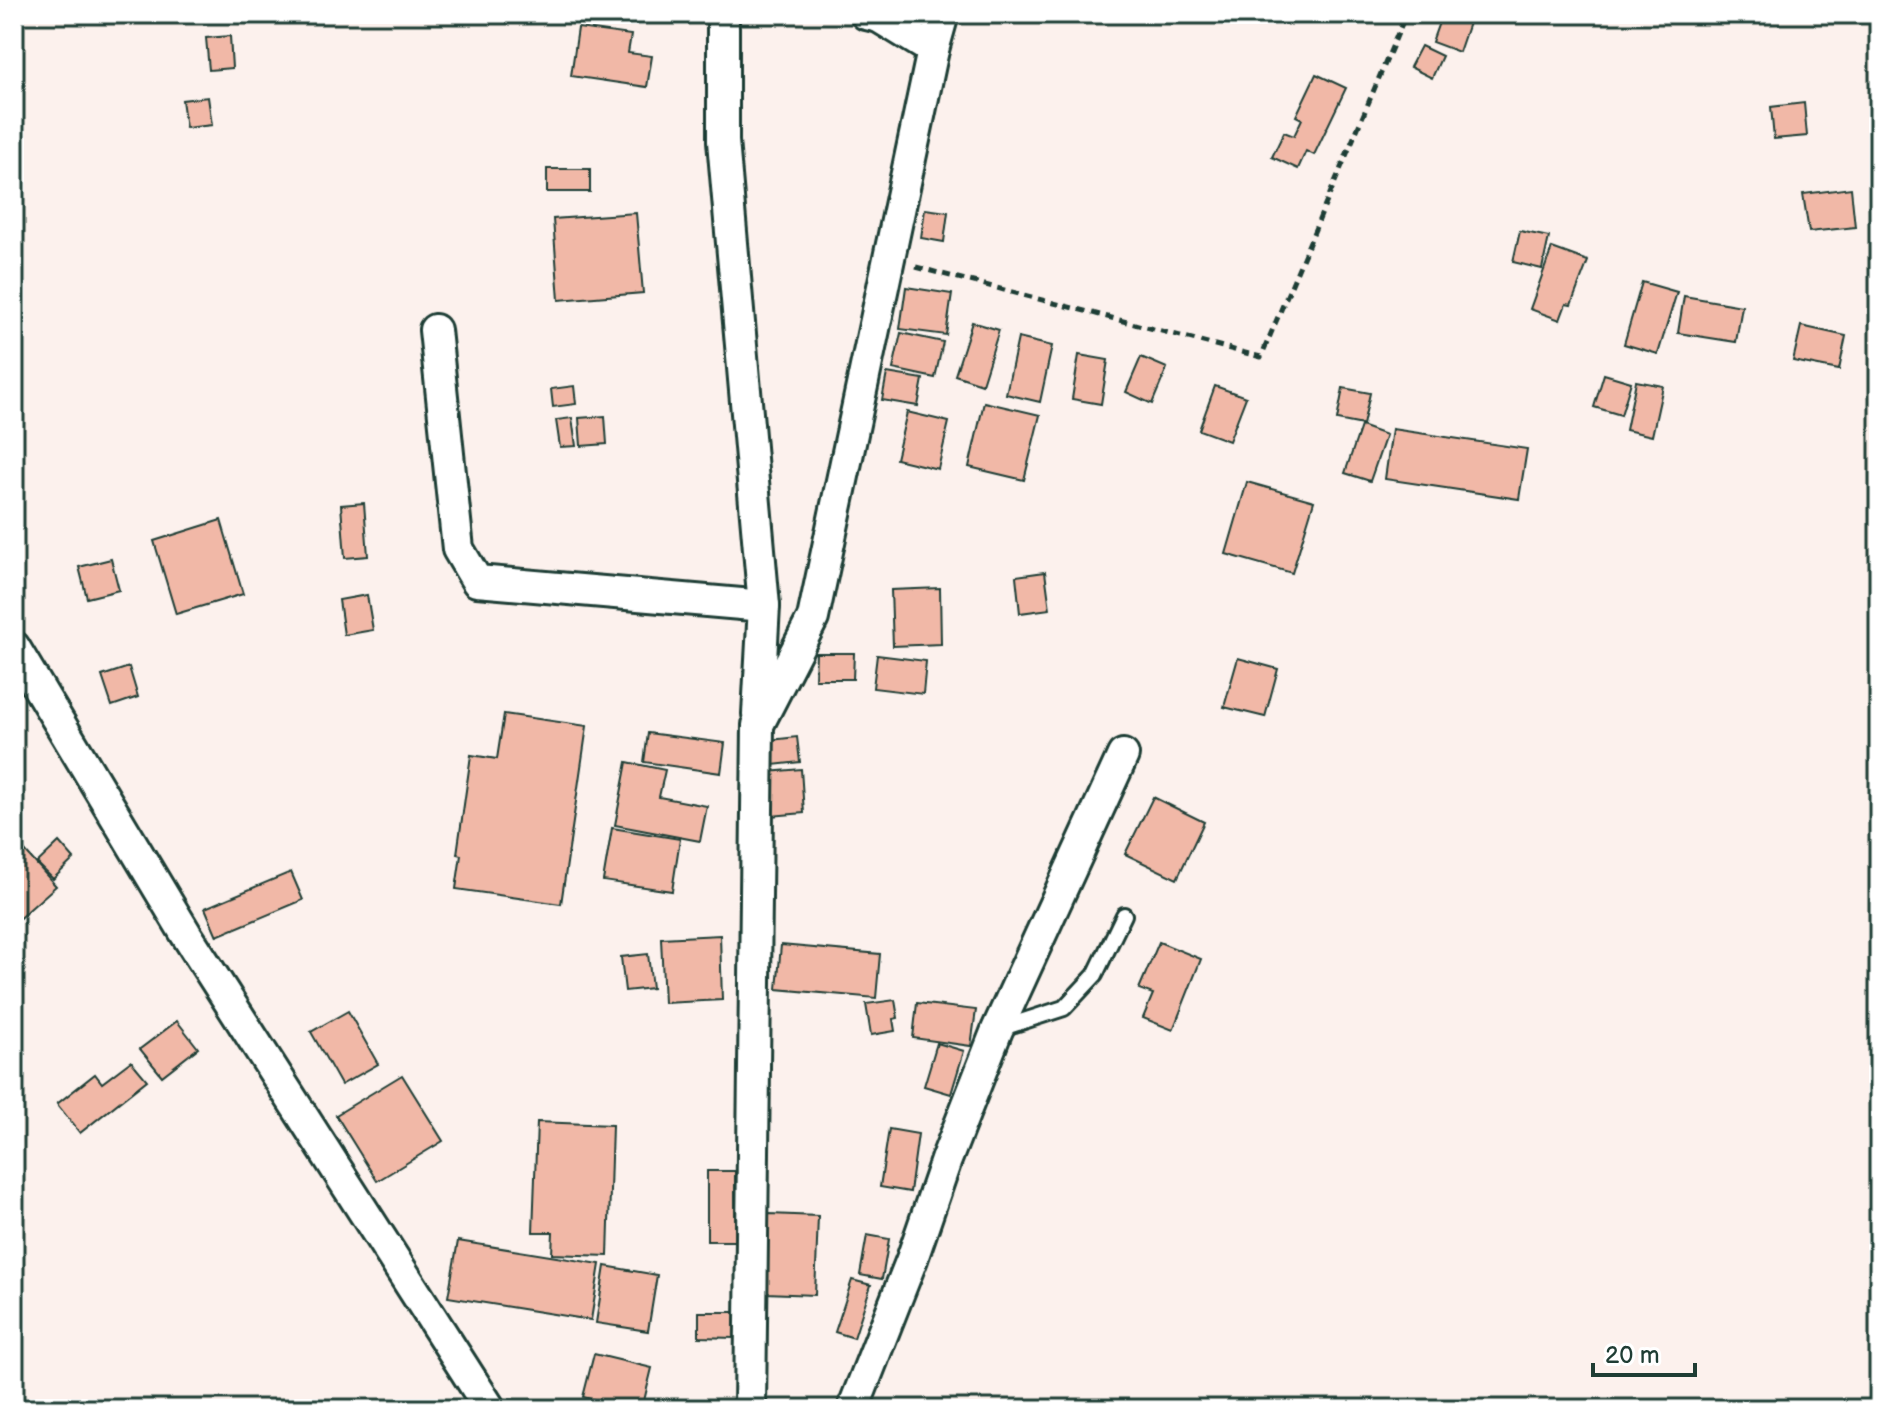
<svg xmlns="http://www.w3.org/2000/svg" width="1893" height="1423" viewBox="0 0 1893 1423" font-family="'Balsamiq Sans',sans-serif">
<style>
.building{fill:#f1b8a7;stroke:#1f3d34;stroke-width:2}
.lines{fill:none;stroke-linecap:round;stroke-linejoin:round}
.lane-casing{stroke:#1f3d34;stroke-width:20}
.street-casing{stroke:#1f3d34;stroke-width:36}
.path{stroke:#1f3d34;stroke-width:5;stroke-dasharray:8 6;stroke-linecap:butt}
.lane{stroke:#fff;stroke-width:14}
.street{stroke:#fff;stroke-width:30}
</style>
<rect width="100%" height="100%" fill="#fcf1ed"/>
<filter id="ink" filterUnits="userSpaceOnUse"><feTurbulence type="fractalNoise" baseFrequency=".0125" numOctaves="2"/><feDisplacementMap in="SourceGraphic" scale="16" xChannelSelector="R" yChannelSelector="G"/><feConvolveMatrix kernelMatrix="1 2 1 2 8 2 1 2 1" color-interpolation-filters="sRGB"/></filter>
<g filter="url(#ink)">
<g class="building">
<path d="M 672,14 L 705,14 L 704,21 L 672,19 Z"/>
<path d="M 1442,14 L 1472,14 L 1459,52 L 1432,42 Z"/>
<path d="M 578,28 L 631,35 L 628,53 L 652,56 L 647,87 L 571,76 Z"/>
<path d="M 230,36 L 232,68 L 209,70 L 206,38 Z"/>
<path d="M 1421,46 L 1442,56 L 1432,78 L 1410,67 Z"/>
<path d="M 1316,74 L 1346,88 L 1314,155 L 1306,151 L 1298,169 L 1272,157 L 1284,132 L 1294,136 L 1302,119 L 1296,116 Z"/>
<path d="M 208,97 L 212,125 L 186,128 L 182,100 Z"/>
<path d="M 1804,103 L 1807,136 L 1774,139 L 1771,107 Z"/>
<rect x="547" y="169" width="43" height="23"/>
<path d="M 1851,188 L 1855,227 L 1809,232 L 1803,194 Z"/>
<path d="M 925,209 L 948,212 L 944,242 L 921,238 Z"/>
<path d="M 636,213 L 643,293 L 559,300 L 553,219 Z"/>
<path d="M 1520,231 L 1549,237 L 1542,269 L 1513,262 Z"/>
<path d="M 1552,248 L 1588,261 L 1571,305 L 1566,304 L 1560,320 L 1530,309 Z"/>
<path d="M 1642,282 L 1677,292 L 1658,354 L 1624,344 Z"/>
<path d="M 906,287 L 952,294 L 946,335 L 900,329 Z"/>
<path d="M 1684,296 L 1742,306 L 1736,342 L 1678,333 Z"/>
<path d="M 972,322 L 999,330 L 982,384 L 955,375 Z"/>
<path d="M 1801,326 L 1846,336 L 1839,370 L 1793,361 Z"/>
<path d="M 901,333 L 943,342 L 935,378 L 893,369 Z"/>
<path d="M 1018,338 L 1052,346 L 1040,402 L 1006,394 Z"/>
<path d="M 1079,355 L 1108,360 L 1101,404 L 1072,399 Z"/>
<path d="M 1141,357 L 1167,368 L 1152,404 L 1126,392 Z"/>
<path d="M 887,373 L 923,379 L 918,406 L 882,400 Z"/>
<path d="M 1604,374 L 1631,382 L 1621,415 L 1594,407 Z"/>
<path d="M 1636,381 L 1663,386 L 1652,436 L 1626,430 Z"/>
<path d="M 574,386 L 576,404 L 553,407 L 551,389 Z"/>
<path d="M 1215,386 L 1246,397 L 1229,441 L 1199,430 Z"/>
<path d="M 1343,388 L 1370,393 L 1363,425 L 1337,420 Z"/>
<path d="M 984,402 L 1040,415 L 1024,480 L 969,467 Z"/>
<path d="M 907,412 L 949,422 L 938,469 L 896,459 Z"/>
<path d="M 605,416 L 607,444 L 581,446 L 579,418 Z"/>
<path d="M 572,418 L 576,446 L 560,447 L 556,420 Z"/>
<path d="M 1361,426 L 1386,435 L 1370,481 L 1345,473 Z"/>
<path d="M 1392,429 L 1527,449 L 1519,499 L 1385,479 Z"/>
<path d="M 1247,482 L 1314,501 L 1292,573 L 1226,554 Z"/>
<path d="M 364,503 L 368,556 L 345,558 L 341,505 Z"/>
<path d="M 221,520 L 243,594 L 176,614 L 154,541 Z"/>
<path d="M 111,559 L 119,590 L 87,598 L 79,567 Z"/>
<path d="M 1045,572 L 1050,609 L 1020,613 L 1016,576 Z"/>
<path d="M 940,588 L 941,644 L 893,646 L 891,590 Z"/>
<path d="M 367,595 L 373,630 L 344,635 L 339,600 Z"/>
<path d="M 816,653 L 854,653 L 853,679 L 815,679 Z"/>
<path d="M 877,655 L 926,661 L 923,694 L 873,688 Z"/>
<path d="M 1238,658 L 1278,669 L 1265,717 L 1224,707 Z"/>
<path d="M 129,667 L 138,697 L 112,706 L 102,676 Z"/>
<path d="M 504,714 L 587,726 L 561,904 L 456,889 L 461,855 L 457,854 L 471,755 L 497,759 Z"/>
<path d="M 648,733 L 725,743 L 721,773 L 644,762 Z"/>
<path d="M 797,737 L 800,762 L 773,765 L 771,740 Z"/>
<path d="M 627,762 L 665,770 L 659,797 L 707,806 L 700,841 L 615,825 Z"/>
<path d="M 801,769 L 804,813 L 771,816 L 768,772 Z"/>
<path d="M 1153,797 L 1204,822 L 1177,879 L 1125,854 Z"/>
<path d="M 612,828 L 680,839 L 672,891 L 603,881 Z"/>
<path d="M 59,842 L 74,859 L 53,879 L 37,863 Z"/>
<path d="M 23,849 L 56,886 L 14,923 L 14,858 Z"/>
<path d="M 291,872 L 303,900 L 217,936 L 205,908 Z"/>
<path d="M 720,935 L 722,1000 L 664,1003 L 661,938 Z"/>
<path d="M 1159,942 L 1201,959 L 1173,1030 L 1143,1018 L 1153,994 L 1139,989 Z"/>
<path d="M 781,945 L 880,954 L 876,998 L 777,989 Z"/>
<path d="M 648,954 L 652,988 L 625,991 L 621,957 Z"/>
<path d="M 895,1000 L 898,1018 L 893,1019 L 895,1031 L 871,1035 L 866,1004 Z"/>
<path d="M 917,1003 L 976,1010 L 971,1046 L 913,1038 Z"/>
<path d="M 348,1011 L 378,1064 L 341,1085 L 311,1032 Z"/>
<path d="M 177,1021 L 198,1048 L 162,1076 L 140,1049 Z"/>
<path d="M 937,1043 L 964,1051 L 951,1094 L 924,1086 Z"/>
<path d="M 131,1061 L 147,1080 L 80,1133 L 57,1104 L 95,1074 L 102,1083 Z"/>
<path d="M 402,1075 L 443,1141 L 377,1181 L 336,1115 Z"/>
<path d="M 537,1122 L 612,1125 L 608,1256 L 552,1254 L 553,1232 L 533,1232 Z"/>
<path d="M 889,1129 L 918,1134 L 910,1192 L 880,1187 Z"/>
<rect x="707" y="1171" width="28" height="70"/>
<path d="M 769,1214 L 818,1216 L 815,1295 L 766,1293 Z"/>
<path d="M 867,1235 L 889,1239 L 882,1279 L 860,1275 Z"/>
<path d="M 458,1241 L 600,1264 L 591,1320 L 448,1297 Z"/>
<path d="M 605,1266 L 657,1275 L 648,1331 L 596,1323 Z"/>
<path d="M 852,1280 L 871,1285 L 854,1338 L 835,1332 Z"/>
<path d="M 699,1312 L 735,1312 L 734,1338 L 699,1337 Z"/>
<path d="M 594,1354 L 652,1368 L 642,1409 L 610,1409 L 612,1404 L 583,1397 Z"/>
</g>
<g class="lines">
<defs>
<path id="lane" d="M 1002,1028 L 1064,1008 L 1095,975 L 1124,915"/>
<g id="street">
<path d="M 723,14 L 723,141 L 764,606 L 758,714"/>
<path d="M 866,14 L 879,17 L 933,50"/>
<path d="M 435,330 L 458,549 L 477,581 L 764,606"/>
<path d="M 14,647 L 186,934 L 490,1409"/>
<path d="M 750,1409 L 758,725 L 813,618 L 933,50 L 943,14"/>
<path d="M 853,1409 L 912,1259 L 946,1160 L 997,1030 L 1123,755"/>
</g>
</defs>
<use href="#lane" class="lane-casing"/>
<use href="#street" class="street-casing"/>
<path class="path" d="M 916,267 L 1261,357 L 1406,14"/>
<use href="#lane" class="lane"/>
<use href="#street" class="street"/>
</g>
</g>
<rect width="1893" height="1423" fill="none" stroke="#fff" stroke-width="48"/>
<rect x="24" y="24" width="1845" height="1375" fill="none" stroke="#1f3d34" stroke-width="3" filter="url(#ink)"/>
<path d="M1593 1363v12h102v-12" fill="none" stroke="#1f3d34" stroke-width="4"/>
<text x="1605" y="1363" font-size="24" fill="#1f3d34" stroke="#ffffff" stroke-width="6" paint-order="stroke">20 m</text>
</svg>
